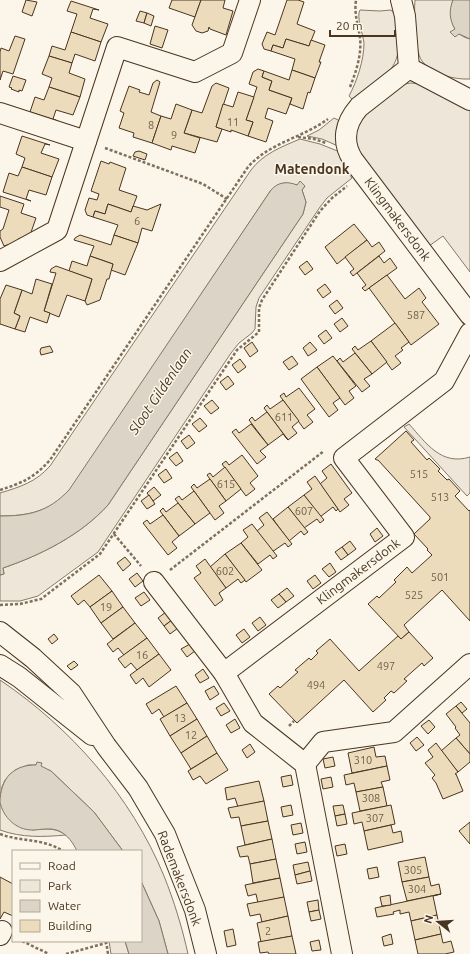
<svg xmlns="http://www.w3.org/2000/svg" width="470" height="954" viewBox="0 0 470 954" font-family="Ubuntu,sans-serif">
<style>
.green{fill:#ede6d9;stroke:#887966}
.water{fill:#dcd4c6;stroke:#887966}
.building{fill:#ecdcbc;stroke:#4a3520}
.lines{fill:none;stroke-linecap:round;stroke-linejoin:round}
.street-casing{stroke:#4a3520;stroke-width:22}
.path{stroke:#7f6f5c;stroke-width:2.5;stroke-dasharray:3 2;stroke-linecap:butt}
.street{stroke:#fbf6e9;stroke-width:20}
.labels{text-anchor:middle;stroke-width:3;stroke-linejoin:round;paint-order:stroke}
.number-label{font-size:11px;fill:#725f47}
.street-label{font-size:13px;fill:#4a3520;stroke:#fbf6e9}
.neighbourhood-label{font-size:14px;font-weight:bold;fill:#4a3520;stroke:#fbf6e9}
.water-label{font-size:14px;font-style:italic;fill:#4a3520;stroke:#fbf6e9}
</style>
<rect width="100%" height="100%" fill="#fbf6e9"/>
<g class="green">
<path d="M 415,0 L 453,0 C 448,15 451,35 470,39 L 470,79 C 455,80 431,74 422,61 C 414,50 414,14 415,0 Z"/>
<path d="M 360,10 L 380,11 L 391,10 L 397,17 C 398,28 400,40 398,51 C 396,74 370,88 354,101 L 349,96 C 357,81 364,60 364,43 C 363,34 356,16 360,10 Z"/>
<path d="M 411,83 L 421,84 L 470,110 L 470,272 L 443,236 L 429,246 L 358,153 L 354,138 L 360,119 L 404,84 Z"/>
<path d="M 334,118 L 340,121 L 338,146 L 322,139 L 307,136 L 319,130 Z"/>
<path d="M 300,139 L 320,144 L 340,152 L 346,165 L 344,168 L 352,178 L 327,198 L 320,207 L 259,298 L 256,307 L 255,329 L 252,333 L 239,343 L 231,353 L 98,552 L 38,596 L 20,601 L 0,601 L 0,575 L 4,574 L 3,568 C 41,555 81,535 108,505 L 303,214 L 306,202 L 302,190 L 305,186 C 289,185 285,178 271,190 L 72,487 C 53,511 29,516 0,516 L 0,493 C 20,487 36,482 50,466 L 251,170 C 263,154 281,147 300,139 Z"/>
<path d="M 409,424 C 426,443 441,466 470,457 L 470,493 L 467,496 L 404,427 Z"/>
<path d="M 0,680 C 71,728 131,796 164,876 C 174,901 182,927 188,954 L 168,954 L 159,921 L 141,881 L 141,851 L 123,851 L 94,812 L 51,771 L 36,765 L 28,765 L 15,770 L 5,780 L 2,787 L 0,800 L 32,830 C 45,829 55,827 66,835 C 43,837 22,838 0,830 Z"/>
<path d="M 109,941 L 125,941 L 129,954 L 111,954 Z"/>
</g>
<g class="water">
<path d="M 453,0 L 470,0 L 470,39 L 459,34 L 455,37 L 450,32 L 455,29 C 449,19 449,10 453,0 Z"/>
<path d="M 300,181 L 305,186 L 302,190 L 306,202 L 303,214 L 108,505 C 81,535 41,555 3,568 L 4,574 L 0,575 L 0,516 C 29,516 48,512 69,490 L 271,190 C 278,182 287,181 297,185 Z"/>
<path d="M 37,762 L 42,763 L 41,766 L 51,771 L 94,812 L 123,851 L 77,851 C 73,843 68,835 59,831 C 50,827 41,830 32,830 C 16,830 3,817 0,802 C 0,792 3,781 10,774 C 18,767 26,765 36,765 Z"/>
<path d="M 141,881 L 159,921 L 168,954 L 129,954 L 125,941 L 141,941 Z"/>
</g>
<g class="building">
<path d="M 26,0 L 37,2 L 32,16 L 22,12 Z"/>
<path d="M 172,0 L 201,0 L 195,17 L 169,8 Z"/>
<path d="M 201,0 L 225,0 L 223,8 L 233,11 L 226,35 L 210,29 L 209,27 L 208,31 L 202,33 L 196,31 L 192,25 Z"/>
<path d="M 287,0 L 298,0 L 304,2 L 297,24 L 315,31 L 309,46 L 286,39 L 283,48 L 273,45 L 271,51 L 264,49 L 262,44 L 267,32 L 275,35 Z"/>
<path d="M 71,1 L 99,10 L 93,9 L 90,18 L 108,24 L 101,42 L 71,32 L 77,14 L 67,11 Z"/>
<path d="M 140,11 L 147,13 L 144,23 L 136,21 Z"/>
<path d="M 147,13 L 154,16 L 151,26 L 144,23 Z"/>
<path d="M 155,26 L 168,30 L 162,48 L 150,44 Z"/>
<path d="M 71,32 L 101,42 L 95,61 L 75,54 L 72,63 L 49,56 L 52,46 L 65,50 Z"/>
<path d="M 15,36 L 25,39 L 13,74 L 3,71 L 0,80 L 0,52 L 1,48 L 9,51 Z"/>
<path d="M 286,39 L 309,46 L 311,40 L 325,45 L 319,62 L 321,62 L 315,78 L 292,70 L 295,59 L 271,51 L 273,45 L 283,48 Z"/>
<path d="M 49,56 L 72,63 L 69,73 L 85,79 L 80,97 L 49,87 L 52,78 L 42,74 Z"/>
<path d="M 258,69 L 264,71 L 262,77 L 272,81 L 269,90 L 292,98 L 286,114 L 268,108 L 265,118 L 273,121 L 266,142 L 248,136 L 253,122 L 246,120 L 257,87 L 249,84 L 253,72 Z"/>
<path d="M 292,70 L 315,78 L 310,93 L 308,92 L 303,109 L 290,104 L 292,98 L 269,90 L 272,81 L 262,77 L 264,71 L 289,80 Z"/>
<path d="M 13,76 L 26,80 L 22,91 L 19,90 L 19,92 L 11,89 L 12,88 L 9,87 Z"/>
<path d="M 157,80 L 160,82 L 151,112 L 161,116 L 152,143 L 133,137 L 134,133 L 119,128 L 124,113 L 120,111 L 129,86 L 140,90 L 139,92 L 149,95 L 153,83 Z"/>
<path d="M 216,83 L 229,88 L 216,127 L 222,129 L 217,142 L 184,133 L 192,110 L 202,113 L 212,86 Z"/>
<path d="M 49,87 L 80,97 L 73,115 L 56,110 L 53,119 L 58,121 L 30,112 L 35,97 L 44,100 Z"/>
<path d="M 238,92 L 254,97 L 246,120 L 253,122 L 248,136 L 231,130 L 231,132 L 216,127 L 223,104 L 233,107 Z"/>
<path d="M 176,104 L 192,110 L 184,133 L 200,138 L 195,153 L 172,146 L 171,150 L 152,143 L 161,116 L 171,119 Z"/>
<path d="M 22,136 L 50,145 L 45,144 L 41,153 L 59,159 L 52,177 L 22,167 L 25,158 L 16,154 Z"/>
<path d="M 139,151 L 147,154 L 145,160 L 133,156 L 135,152 Z"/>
<path d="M 101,161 L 109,164 L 110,162 L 126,168 L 119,190 L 137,196 L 131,212 L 108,204 L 105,214 L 95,211 L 93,217 L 87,215 L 85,210 L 89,198 L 97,200 L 99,194 L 91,191 Z"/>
<path d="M 22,167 L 52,177 L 46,195 L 29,190 L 26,199 L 31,201 L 3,192 L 9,173 L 18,176 Z"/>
<path d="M 0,196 L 24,204 L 21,213 L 36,218 L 29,238 L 24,237 L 18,239 L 19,241 L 4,246 L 0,237 L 0,231 L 3,229 L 9,210 L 0,207 Z"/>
<path d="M 108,204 L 131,212 L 133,206 L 147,210 L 161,204 L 152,231 L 142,228 L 138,243 L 114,235 L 118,225 L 93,217 L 95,211 L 105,214 Z"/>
<path d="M 354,224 L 367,240 L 337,264 L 325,247 Z"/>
<path d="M 80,235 L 111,245 L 114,235 L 138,243 L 125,275 L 111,270 L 113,264 L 90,256 L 94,246 L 74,240 L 75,238 Z"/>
<path d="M 367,240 L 372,247 L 379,242 L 385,251 L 353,276 L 350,272 L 354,269 L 345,257 Z"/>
<path d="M 90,256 L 113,264 L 109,279 L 107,279 L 100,300 L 87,305 L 85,301 L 92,279 L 69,271 L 72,261 L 87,266 Z"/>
<path d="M 379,256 L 384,263 L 390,258 L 397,268 L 365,291 L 362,288 L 366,285 L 357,273 Z"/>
<path d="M 307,261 L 313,269 L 305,275 L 299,267 Z"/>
<path d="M 56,266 L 92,279 L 85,301 L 67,295 L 59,317 L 44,311 L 56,273 L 50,272 L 51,269 Z"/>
<path d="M 387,275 L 405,299 L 419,288 L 426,298 L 422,302 L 439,324 L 411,345 L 369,288 Z"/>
<path d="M 36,279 L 52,284 L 44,311 L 50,313 L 47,323 L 30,317 L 25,332 L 15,329 L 20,316 L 14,313 L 22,290 L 32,294 Z"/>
<path d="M 325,284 L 331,292 L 323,298 L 317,290 Z"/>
<path d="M 6,285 L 22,290 L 14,313 L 20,316 L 15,329 L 0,324 L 0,299 Z"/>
<path d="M 337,300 L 343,308 L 335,314 L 329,306 Z"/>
<path d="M 342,318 L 348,326 L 340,332 L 334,324 Z"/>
<path d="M 395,323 L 409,342 L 401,348 L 403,350 L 395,356 L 401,363 L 392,370 L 371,341 Z"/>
<path d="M 326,330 L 332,338 L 324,344 L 318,336 Z"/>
<path d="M 371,341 L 387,362 L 372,374 L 352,349 L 355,346 L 358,350 Z"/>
<path d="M 252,342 L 258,351 L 250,357 L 244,348 Z"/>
<path d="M 310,342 L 317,350 L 308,356 L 303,348 Z"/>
<path d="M 50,346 L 53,352 L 41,355 L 40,351 L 41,348 Z"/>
<path d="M 355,353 L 372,374 L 364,379 L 370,386 L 362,392 L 337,361 L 340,358 L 343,362 Z"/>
<path d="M 292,356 L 298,364 L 289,370 L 283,362 Z"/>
<path d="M 333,356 L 356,386 L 349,391 L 354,398 L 345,405 L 317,367 Z"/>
<path d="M 240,359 L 246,367 L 238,373 L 232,365 Z"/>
<path d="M 317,367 L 340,398 L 333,403 L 338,410 L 329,417 L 301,379 Z"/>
<path d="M 228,376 L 234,384 L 226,390 L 220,382 Z"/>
<path d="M 299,388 L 315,409 L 307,415 L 313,422 L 304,429 L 280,396 L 284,393 L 286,397 Z"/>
<path d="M 212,400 L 219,408 L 211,414 L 204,406 Z"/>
<path d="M 283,400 L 299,421 L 292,427 L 297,433 L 288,440 L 264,408 L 267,405 L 270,409 Z"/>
<path d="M 267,412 L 288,440 L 283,434 L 268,445 L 249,420 L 252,417 L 255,421 Z"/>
<path d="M 200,418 L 207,426 L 199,432 L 192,424 Z"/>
<path d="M 251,424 L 268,445 L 260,451 L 266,457 L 257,464 L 232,432 L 236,429 L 239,433 Z"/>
<path d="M 406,431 L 414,440 L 411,442 L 427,460 L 429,458 L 440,469 L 438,471 L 447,480 L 449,479 L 460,491 L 455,496 L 469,511 L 470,510 L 470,621 L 442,590 L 404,625 L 409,632 L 401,639 L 368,604 L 377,596 L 379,598 L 396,582 L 394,580 L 407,567 L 412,573 L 432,555 L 427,550 L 428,549 L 414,534 L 430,519 L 430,517 L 378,460 L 377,460 L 375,459 Z"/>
<path d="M 189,435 L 195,443 L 187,449 L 181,441 Z"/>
<path d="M 177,452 L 183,461 L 176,466 L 169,458 Z"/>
<path d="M 242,455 L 258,476 L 250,483 L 255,489 L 246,496 L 222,464 L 226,461 L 229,465 Z"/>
<path d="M 331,464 L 352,493 L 344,499 L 349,505 L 340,512 L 320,484 L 327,478 L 322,471 Z"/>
<path d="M 225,467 L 241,489 L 226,501 L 207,475 L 210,473 L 213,477 Z"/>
<path d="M 166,469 L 172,478 L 164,483 L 158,475 Z"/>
<path d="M 315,476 L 338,509 L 336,511 L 333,507 L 320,517 L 304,495 L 312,489 L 307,482 Z"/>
<path d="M 210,479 L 226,501 L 219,506 L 224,513 L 215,520 L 191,487 L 194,484 L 197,488 Z"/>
<path d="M 154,487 L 161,495 L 153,501 L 147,493 Z"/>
<path d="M 194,491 L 210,513 L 195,524 L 175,499 L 179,496 L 182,500 Z"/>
<path d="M 149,495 L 155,504 L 147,509 L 141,501 Z"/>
<path d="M 304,495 L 324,520 L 320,523 L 317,519 L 304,528 L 288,507 Z"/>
<path d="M 178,503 L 195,524 L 179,536 L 160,511 L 163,508 L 166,512 Z"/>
<path d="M 288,507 L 308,532 L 304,535 L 301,531 L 289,541 L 273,519 Z"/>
<path d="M 267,512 L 292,544 L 288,547 L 285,543 L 272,552 L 257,531 L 264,525 L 259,518 Z"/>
<path d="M 163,515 L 179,536 L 172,542 L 177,548 L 168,555 L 143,523 L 147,520 L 150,524 Z"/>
<path d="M 252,524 L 277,556 L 273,559 L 270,555 L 258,564 L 241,543 L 248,537 L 243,530 Z"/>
<path d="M 377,528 L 383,536 L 375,542 L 370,534 Z"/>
<path d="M 350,541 L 356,549 L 348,555 L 342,547 Z"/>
<path d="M 241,543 L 262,570 L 246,582 L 225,554 Z"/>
<path d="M 342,547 L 348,555 L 341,560 L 335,552 Z"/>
<path d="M 225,554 L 245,580 L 241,583 L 238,579 L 226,588 L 210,567 Z"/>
<path d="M 125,557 L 131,564 L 123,571 L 117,563 Z"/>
<path d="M 205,559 L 226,588 L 219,593 L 223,600 L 215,606 L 194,578 L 201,573 L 196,566 Z"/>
<path d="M 330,563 L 336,572 L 329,577 L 322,569 Z"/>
<path d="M 137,573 L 143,581 L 135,587 L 129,579 Z"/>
<path d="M 99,575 L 112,591 L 90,607 L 84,600 L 78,605 L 71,596 Z"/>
<path d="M 315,575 L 321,583 L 313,589 L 307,581 Z"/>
<path d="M 287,588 L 294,596 L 286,602 L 279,594 Z"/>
<path d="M 112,591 L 123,607 L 101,623 L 90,607 Z"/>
<path d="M 144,592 L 150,600 L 141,606 L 135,598 Z"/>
<path d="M 279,594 L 286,602 L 278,608 L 271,600 Z"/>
<path d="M 123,607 L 135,623 L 113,639 L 101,623 Z"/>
<path d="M 166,612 L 172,620 L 164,626 L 158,618 Z"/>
<path d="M 260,617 L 266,625 L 258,631 L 252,623 Z"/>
<path d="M 172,620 L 178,628 L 170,634 L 164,626 Z"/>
<path d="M 135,623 L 147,638 L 124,655 L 118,648 L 113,652 L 107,644 Z"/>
<path d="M 244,629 L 250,637 L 242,643 L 236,635 Z"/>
<path d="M 409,632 L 433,658 L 424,666 L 422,663 L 404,679 L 407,681 L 394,693 L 391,691 L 384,698 L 386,700 L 373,712 L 344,680 L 297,723 L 269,694 L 278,686 L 280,688 L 298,672 L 295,670 L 309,658 L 311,660 L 318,653 L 316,651 L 330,639 L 359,671 L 398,636 L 401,639 Z"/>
<path d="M 54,634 L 58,639 L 52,644 L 48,639 Z"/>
<path d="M 147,638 L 159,654 L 137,670 L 131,663 L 125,668 L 118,659 Z"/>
<path d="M 190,644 L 195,651 L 187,657 L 181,649 Z"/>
<path d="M 159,654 L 171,670 L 149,687 L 143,678 L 136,684 L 130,675 Z"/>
<path d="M 74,661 L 78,665 L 71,670 L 67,666 Z"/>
<path d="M 203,669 L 209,678 L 200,683 L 195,675 Z"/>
<path d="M 176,686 L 187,703 L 164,717 L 159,709 L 152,714 L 146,704 Z"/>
<path d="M 214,686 L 219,694 L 210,700 L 205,691 Z"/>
<path d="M 461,702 L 467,709 L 462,713 L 456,706 Z"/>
<path d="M 187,703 L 197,719 L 170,736 L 160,719 Z"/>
<path d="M 224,703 L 230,711 L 221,716 L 216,708 Z"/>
<path d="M 456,706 L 470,723 L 470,754 L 456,738 L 460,735 L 455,728 L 456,727 L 446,714 Z"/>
<path d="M 197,719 L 207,736 L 181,753 L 170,736 Z"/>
<path d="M 235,719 L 240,728 L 231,733 L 226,725 Z"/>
<path d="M 429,720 L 435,727 L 428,734 L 421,726 Z"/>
<path d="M 207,736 L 217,753 L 191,769 L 181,753 Z"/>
<path d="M 417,737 L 424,745 L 416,751 L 410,743 Z"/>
<path d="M 456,738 L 470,754 L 470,762 L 458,772 L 441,751 Z"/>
<path d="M 436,743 L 458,772 L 455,774 L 456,774 L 463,791 L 443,799 L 436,783 L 432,778 L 435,775 L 425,763 L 433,757 L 428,750 Z"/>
<path d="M 250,744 L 255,752 L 247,758 L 242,750 Z"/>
<path d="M 374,747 L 376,757 L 385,756 L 387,766 L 352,773 L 348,753 Z"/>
<path d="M 217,753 L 228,770 L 206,784 L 200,776 L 193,780 L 188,771 Z"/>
<path d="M 333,757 L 335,766 L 325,768 L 323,759 Z"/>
<path d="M 387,766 L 390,780 L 381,782 L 383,787 L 356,792 L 354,783 L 346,785 L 344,775 Z"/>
<path d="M 291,775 L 293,785 L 283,787 L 281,777 Z"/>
<path d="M 331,777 L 333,787 L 323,789 L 321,779 Z"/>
<path d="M 259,781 L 264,801 L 238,807 L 235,798 L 227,800 L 225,788 Z"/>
<path d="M 383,787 L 387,806 L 360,811 L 356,792 Z"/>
<path d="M 264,801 L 268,821 L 241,826 L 239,817 L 231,818 L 228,808 Z"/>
<path d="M 291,805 L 293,815 L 283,817 L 281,807 Z"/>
<path d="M 343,805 L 345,814 L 335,816 L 333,806 Z"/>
<path d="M 391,805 L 395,824 L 364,831 L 362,822 L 354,824 L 352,813 Z"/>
<path d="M 345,814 L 347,824 L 337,826 L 335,816 Z"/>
<path d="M 268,821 L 272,839 L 245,845 L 241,826 Z"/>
<path d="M 470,822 L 470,844 L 459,831 Z"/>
<path d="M 301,823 L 303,833 L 293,835 L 291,825 Z"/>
<path d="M 391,825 L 393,833 L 401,831 L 403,842 L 368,850 L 364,831 Z"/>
<path d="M 272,839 L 276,859 L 250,864 L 248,856 L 240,857 L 237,847 Z"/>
<path d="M 305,842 L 307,852 L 297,854 L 295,844 Z"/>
<path d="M 345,844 L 347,854 L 337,856 L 335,846 Z"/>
<path d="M 425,857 L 429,877 L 402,882 L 398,862 Z"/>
<path d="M 276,859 L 280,878 L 253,883 L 250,864 Z"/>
<path d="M 308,862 L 310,871 L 295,875 L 293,865 Z"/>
<path d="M 377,867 L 379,877 L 369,879 L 367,869 Z"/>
<path d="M 310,871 L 312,881 L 297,884 L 295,875 Z"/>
<path d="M 0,877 L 13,884 L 13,916 L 4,912 L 0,919 Z"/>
<path d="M 429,877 L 431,886 L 439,884 L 441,894 L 407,901 L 402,882 Z"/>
<path d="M 280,878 L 284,897 L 258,903 L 256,894 L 248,896 L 245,885 Z"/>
<path d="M 441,894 L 433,896 L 437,915 L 411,921 L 409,912 L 400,914 L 400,910 L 393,912 L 394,914 L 377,917 L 375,908 Z"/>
<path d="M 390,895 L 391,905 L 382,906 L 380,897 Z"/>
<path d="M 284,897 L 288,916 L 262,922 L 260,914 L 250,916 L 247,904 Z"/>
<path d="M 318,900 L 319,910 L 309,912 L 307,902 Z"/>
<path d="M 319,910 L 321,919 L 311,921 L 309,912 Z"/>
<path d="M 437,915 L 441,934 L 415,940 L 411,921 Z"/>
<path d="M 288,916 L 292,936 L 261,942 L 257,923 Z"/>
<path d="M 233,929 L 236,945 L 227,947 L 224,931 Z"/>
<path d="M 391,934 L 393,944 L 384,946 L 382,937 Z"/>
<path d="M 441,934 L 443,943 L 451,941 L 454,952 L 445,954 L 418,954 L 415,940 Z"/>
<path d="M 292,936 L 296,954 L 269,954 L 268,952 L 260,953 L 258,942 Z"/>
<path d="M 319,940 L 321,950 L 312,951 L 310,942 Z"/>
</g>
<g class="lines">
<defs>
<g id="street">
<path d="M 401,0 L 405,16 L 409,68 L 359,107 C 345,123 341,141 353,160 L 470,315"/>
<path d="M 409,68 L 470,100"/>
<path d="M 0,113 L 86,141"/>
<path d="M 0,261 L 57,230 L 117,47 L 195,72 L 232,53 L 250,0"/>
<path d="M 154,582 L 224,673 L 253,723 L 305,764 L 342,954"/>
<path d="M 0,632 L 33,658 L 71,693 L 106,746 L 138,788 L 165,834 L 195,910 L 206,954"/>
<path d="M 0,665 L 19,677 L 92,735"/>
<path d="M 224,673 L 404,537 L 344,458 L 444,381 L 470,333"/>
<path d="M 305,764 L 323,742 L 394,732 L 470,664"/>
<path d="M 0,935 L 2,931"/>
</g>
</defs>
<use href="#street" class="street-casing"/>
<g class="path">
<path d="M 350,87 C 356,72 362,54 360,38 C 358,22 354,16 356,0"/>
<path d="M 298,137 L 314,139 L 326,143"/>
<path d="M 105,148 L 203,184 L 227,199"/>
<path d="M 0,490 C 22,483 34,478 50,460 L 248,167 C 269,143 302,138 328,119"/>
<path d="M 114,534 L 141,566"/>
<path d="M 170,570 L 324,451"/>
<path d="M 0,605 L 20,604 L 41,599 L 100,554 L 237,350 L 259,332 L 259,308 L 262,300 L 320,211 L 332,198 L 347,186"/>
<path d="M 289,726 L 294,721"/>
<path d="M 0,834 C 21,842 43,838 63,851"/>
<path d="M 22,941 L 49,954"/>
<path d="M 106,941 L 108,954"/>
<path d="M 66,954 L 106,943"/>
</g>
<use href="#street" class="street"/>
</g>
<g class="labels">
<g class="number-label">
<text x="233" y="126">11</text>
<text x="151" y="129">8</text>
<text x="174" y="139">9</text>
<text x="137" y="225">6</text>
<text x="416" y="319">587</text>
<text x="284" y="421">611</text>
<text x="419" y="478">515</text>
<text x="226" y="488">615</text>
<text x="440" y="501">513</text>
<text x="304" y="515">607</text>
<text x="225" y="575">602</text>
<text x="440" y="581">501</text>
<text x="414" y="599">525</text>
<text x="106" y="611">19</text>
<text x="142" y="659">16</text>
<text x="386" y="670">497</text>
<text x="316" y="689">494</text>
<text x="180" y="722">13</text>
<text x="191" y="739">12</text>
<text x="363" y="764">310</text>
<text x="371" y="802">308</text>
<text x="375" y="822">307</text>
<text x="413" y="874">305</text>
<text x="417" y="893">304</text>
<text x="268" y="935">2</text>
</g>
<g class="street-label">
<text transform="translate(398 219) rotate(53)" y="5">Klingmakersdonk</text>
<text transform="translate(358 571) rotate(-37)" y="5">Klingmakersdonk</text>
<text transform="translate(180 878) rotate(69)" y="5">Rademakersdonk</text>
</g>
<g class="neighbourhood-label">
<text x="312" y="174">Matendonk</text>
</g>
<g class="water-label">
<text transform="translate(160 391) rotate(-56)" y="5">Sloot Gildenlaan</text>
</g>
</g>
<rect x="12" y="850" width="130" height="92" fill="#fbf6e9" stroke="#b4a999"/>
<rect x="20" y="863" width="20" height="6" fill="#fbf6e9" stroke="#b4a999"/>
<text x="48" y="870" font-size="12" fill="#4a3520">Road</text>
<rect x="20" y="880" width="20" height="12" fill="#ede6d9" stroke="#b4a999"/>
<text x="48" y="890" font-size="12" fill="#4a3520">Park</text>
<rect x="20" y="900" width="20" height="12" fill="#dcd4c6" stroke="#b4a999"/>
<text x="48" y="910" font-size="12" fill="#4a3520">Water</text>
<rect x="20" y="920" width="20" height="12" fill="#ecdcbc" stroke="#b4a999"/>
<text x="48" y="930" font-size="12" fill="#4a3520">Building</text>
<g transform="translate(438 922) rotate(287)" stroke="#fbf6e9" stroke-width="3" paint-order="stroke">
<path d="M0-3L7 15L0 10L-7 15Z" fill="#4a3520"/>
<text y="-6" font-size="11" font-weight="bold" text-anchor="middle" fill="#4a3520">N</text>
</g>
<path d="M330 30v6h65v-6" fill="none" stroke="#4a3520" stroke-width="2"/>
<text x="336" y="30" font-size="12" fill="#4a3520" stroke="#fbf6e9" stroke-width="3" paint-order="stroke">20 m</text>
</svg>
